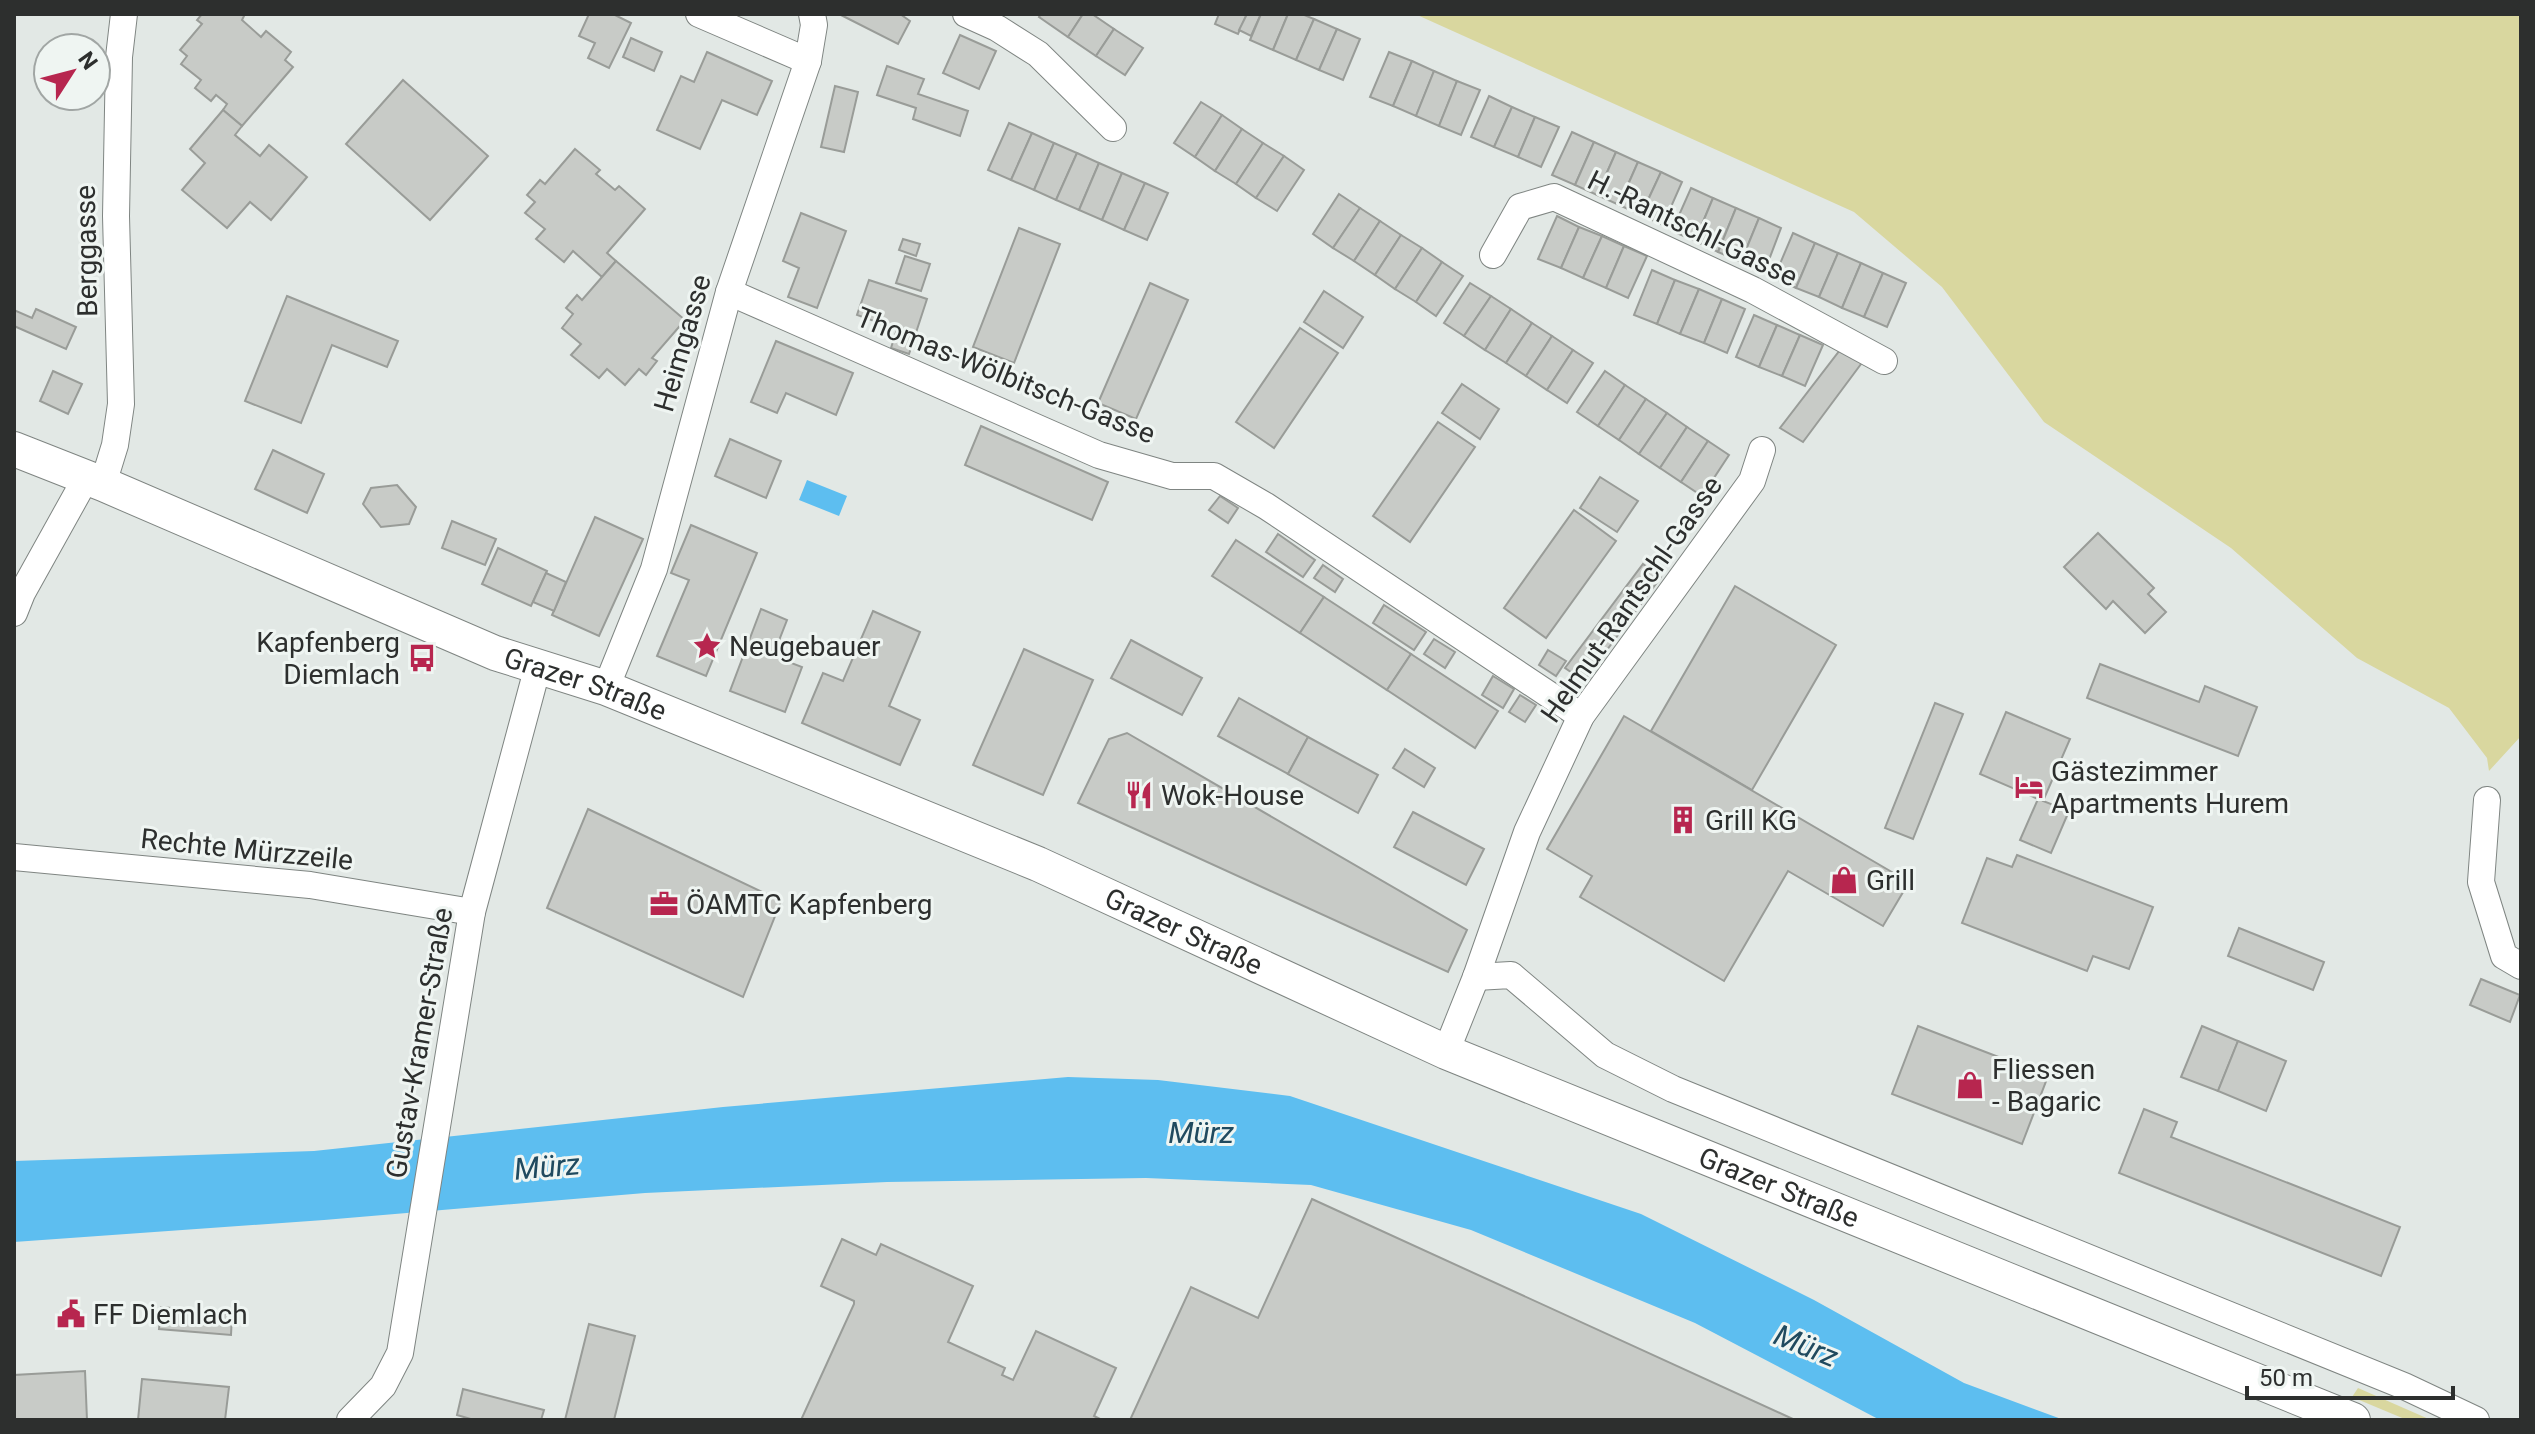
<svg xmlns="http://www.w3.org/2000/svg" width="2535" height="1434" viewBox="0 0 2535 1434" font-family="Roboto,sans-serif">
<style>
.green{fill:#d9d79f}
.water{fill:#5dbef0}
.building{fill:#c8cbc7;stroke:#999c98;stroke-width:2}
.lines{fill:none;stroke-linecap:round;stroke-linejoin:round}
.minor-casing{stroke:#7f8582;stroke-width:28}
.major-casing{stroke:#7f8582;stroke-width:36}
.minor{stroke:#fff;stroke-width:26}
.major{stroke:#fff;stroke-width:34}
.labels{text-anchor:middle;stroke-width:6;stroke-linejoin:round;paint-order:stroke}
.street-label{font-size:28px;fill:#2d2f2e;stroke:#eff5f2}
.poi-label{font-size:28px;fill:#2d2f2e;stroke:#eff5f2;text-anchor:start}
.water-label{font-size:30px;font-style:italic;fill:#204a5f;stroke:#eff5f2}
</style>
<rect width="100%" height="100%" fill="#e2e8e5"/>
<g class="green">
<path d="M 1415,14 L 2521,14 L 2521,736 L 2489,771 L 2487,758 L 2449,708 L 2357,658 L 2231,548 L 2044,422 L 1942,287 L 1854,212 Z"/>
<path d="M 2358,1388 L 2431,1420 L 2407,1420 L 2352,1397 Z"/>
</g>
<g class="water">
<path d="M 807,480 L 847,496 L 839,516 L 799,500 Z"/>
<path d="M 1068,1077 L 1158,1080 L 1290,1096 L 1641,1214 L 1814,1300 L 1964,1383 L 2064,1420 L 1880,1420 L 1695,1323 L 1471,1230 L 1311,1185 L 1146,1178 L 887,1182 L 645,1193 L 324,1220 L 14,1242 L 14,1161 L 314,1151 L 723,1107 Z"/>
</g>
<g class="building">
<path d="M 202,14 L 245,14 L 242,20 L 261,37 L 266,31 L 291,52 L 285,60 L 293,67 L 242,126 L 223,110 L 227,104 L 216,95 L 211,101 L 195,88 L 201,80 L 181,64 L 187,56 L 180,50 L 202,24 L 197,20 Z"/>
<path d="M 589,14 L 613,14 L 631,23 L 609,68 L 588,58 L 595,43 L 579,36 Z"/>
<path d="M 839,14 L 900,14 L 910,21 L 898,44 Z"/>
<path d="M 1041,14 L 1083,14 L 1068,37 L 1039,17 Z"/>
<path d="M 1083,14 L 1092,14 L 1114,29 L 1096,56 L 1068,37 Z"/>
<path d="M 1219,14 L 1247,14 L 1238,34 L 1215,24 Z"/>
<path d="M 1247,14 L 1261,14 L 1251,36 L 1239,30 Z"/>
<path d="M 1261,14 L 1288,14 L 1273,50 L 1250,40 Z"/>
<path d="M 1288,14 L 1302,14 L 1314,19 L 1296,60 L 1273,50 Z"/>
<path d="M 1314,19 L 1337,29 L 1319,70 L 1296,60 Z"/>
<path d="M 1114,29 L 1143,48 L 1125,75 L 1096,56 Z"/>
<path d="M 1337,29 L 1360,39 L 1343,80 L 1319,70 Z"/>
<path d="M 960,35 L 996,51 L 979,89 L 943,73 Z"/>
<path d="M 631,38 L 662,52 L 654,71 L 623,57 Z"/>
<path d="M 707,52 L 772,81 L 757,115 L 722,100 L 700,149 L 657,130 L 681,76 L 694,82 Z"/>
<path d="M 1389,52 L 1412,61 L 1393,106 L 1370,97 Z"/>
<path d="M 1412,61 L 1434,71 L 1416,116 L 1393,106 Z"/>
<path d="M 887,66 L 924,79 L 918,94 L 968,111 L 960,136 L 913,119 L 916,108 L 877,95 Z"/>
<path d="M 1434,71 L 1457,81 L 1439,126 L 1416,116 Z"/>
<path d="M 403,80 L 488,156 L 430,220 L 346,144 Z"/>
<path d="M 1457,81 L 1480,90 L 1461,135 L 1439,126 Z"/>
<path d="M 835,86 L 858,92 L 844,152 L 821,147 Z"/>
<path d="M 1489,96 L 1512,107 L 1494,147 L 1471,137 Z"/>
<path d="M 1201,102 L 1222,115 L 1195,157 L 1174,143 Z"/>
<path d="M 1512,107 L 1535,117 L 1518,157 L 1494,147 Z"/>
<path d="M 223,110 L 242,126 L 235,135 L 260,156 L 269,145 L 307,177 L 271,220 L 250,202 L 227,228 L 182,190 L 205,163 L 190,149 Z"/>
<path d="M 1222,115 L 1242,129 L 1215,171 L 1195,157 Z"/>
<path d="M 1535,117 L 1559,127 L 1541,167 L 1518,157 Z"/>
<path d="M 1009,123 L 1032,133 L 1011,180 L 988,170 Z"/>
<path d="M 1242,129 L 1263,143 L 1236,184 L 1215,171 Z"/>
<path d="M 1572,132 L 1594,142 L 1575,185 L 1552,175 Z"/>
<path d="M 1032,133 L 1054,143 L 1034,190 L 1011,180 Z"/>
<path d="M 1594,142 L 1616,152 L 1597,195 L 1575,185 Z"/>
<path d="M 1054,143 L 1077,153 L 1056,200 L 1034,190 Z"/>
<path d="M 1263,143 L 1284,156 L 1256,198 L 1236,184 Z"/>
<path d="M 575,149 L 600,170 L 596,174 L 615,190 L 619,186 L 645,209 L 607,253 L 616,261 L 602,277 L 573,251 L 564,262 L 536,239 L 545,229 L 525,213 L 535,202 L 527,195 L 540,180 L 545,184 Z"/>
<path d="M 1616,152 L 1638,162 L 1619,205 L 1597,195 Z"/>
<path d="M 1077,153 L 1099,163 L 1079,210 L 1056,200 Z"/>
<path d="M 1284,156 L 1304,170 L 1277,211 L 1256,198 Z"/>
<path d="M 1638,162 L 1661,172 L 1641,215 L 1619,205 Z"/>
<path d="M 1099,163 L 1122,173 L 1102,220 L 1079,210 Z"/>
<path d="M 1661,172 L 1682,182 L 1663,225 L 1641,215 Z"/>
<path d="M 1122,173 L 1145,183 L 1124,230 L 1102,220 Z"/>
<path d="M 1145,183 L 1168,193 L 1147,240 L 1124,230 Z"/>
<path d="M 1691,188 L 1713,198 L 1695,241 L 1672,231 Z"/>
<path d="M 1339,194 L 1360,208 L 1333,248 L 1313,234 Z"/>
<path d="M 1713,198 L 1736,208 L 1718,252 L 1695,241 Z"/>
<path d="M 1360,208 L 1380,221 L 1354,261 L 1333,248 Z"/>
<path d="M 1736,208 L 1759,218 L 1741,262 L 1718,252 Z"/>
<path d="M 801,213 L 846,231 L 817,308 L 788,297 L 799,268 L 783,261 Z"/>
<path d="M 1557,216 L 1579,227 L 1561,268 L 1538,259 Z"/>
<path d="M 1759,218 L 1781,228 L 1764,273 L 1741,262 Z"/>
<path d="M 1380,221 L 1401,235 L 1375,275 L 1354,261 Z"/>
<path d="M 1579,227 L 1602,236 L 1583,278 L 1561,268 Z"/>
<path d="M 1019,228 L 1060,244 L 1014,363 L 973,347 Z"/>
<path d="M 1793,233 L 1815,243 L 1796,288 L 1774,278 Z"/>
<path d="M 1401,235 L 1422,248 L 1395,289 L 1375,275 Z"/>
<path d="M 1602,236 L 1624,246 L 1606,288 L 1583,278 Z"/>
<path d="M 903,239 L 920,244 L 916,256 L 899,250 Z"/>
<path d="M 1815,243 L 1838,253 L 1819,297 L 1796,288 Z"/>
<path d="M 1624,246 L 1647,256 L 1628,298 L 1606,288 Z"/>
<path d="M 1422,248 L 1442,262 L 1416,302 L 1395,289 Z"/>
<path d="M 1838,253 L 1861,263 L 1842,308 L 1819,297 Z"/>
<path d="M 905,256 L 930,264 L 921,291 L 896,283 Z"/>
<path d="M 616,261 L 685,320 L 652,358 L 657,361 L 646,375 L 639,369 L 625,385 L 607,369 L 599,378 L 571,355 L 581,344 L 562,328 L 573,314 L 566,308 L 577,295 L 582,300 Z"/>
<path d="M 1442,262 L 1463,276 L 1436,316 L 1416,302 Z"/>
<path d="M 1861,263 L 1883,273 L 1864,317 L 1842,308 Z"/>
<path d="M 1652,270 L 1675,280 L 1657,324 L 1634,315 Z"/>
<path d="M 1883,273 L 1906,283 L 1887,327 L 1864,317 Z"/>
<path d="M 869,280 L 927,299 L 909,354 L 891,348 L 897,329 L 857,315 Z"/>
<path d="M 1675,280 L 1699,289 L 1680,334 L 1657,324 Z"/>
<path d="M 1150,283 L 1188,300 L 1136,419 L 1098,403 Z"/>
<path d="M 1470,283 L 1491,296 L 1464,336 L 1444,323 Z"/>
<path d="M 1699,289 L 1722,299 L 1704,343 L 1680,334 Z"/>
<path d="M 1324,291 L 1363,317 L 1343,348 L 1304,322 Z"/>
<path d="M 287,296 L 398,341 L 387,367 L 332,345 L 301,423 L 245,401 Z"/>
<path d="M 1491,296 L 1511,309 L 1485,350 L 1464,336 Z"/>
<path d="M 1722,299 L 1745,309 L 1727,353 L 1704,343 Z"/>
<path d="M 36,309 L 76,327 L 66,349 L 14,326 L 14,310 L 32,318 Z"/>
<path d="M 1511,309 L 1532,323 L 1506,363 L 1485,350 Z"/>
<path d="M 1754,315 L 1777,325 L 1759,367 L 1736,357 Z"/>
<path d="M 1532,323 L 1552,336 L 1526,376 L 1506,363 Z"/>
<path d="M 1777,325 L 1800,335 L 1782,376 L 1759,367 Z"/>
<path d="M 1300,328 L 1338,353 L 1274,448 L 1236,422 Z"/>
<path d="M 1800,335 L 1823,345 L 1805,386 L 1782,376 Z"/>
<path d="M 1552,336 L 1573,350 L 1547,390 L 1526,376 Z"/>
<path d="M 776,341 L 853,373 L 836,415 L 786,393 L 777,413 L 751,402 Z"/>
<path d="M 1573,350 L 1593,363 L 1567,403 L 1547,390 Z"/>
<path d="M 1840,350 L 1864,360 L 1803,442 L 1780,428 Z"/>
<path d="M 53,371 L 82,384 L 68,414 L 40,401 Z"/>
<path d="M 1605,371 L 1625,385 L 1598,426 L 1577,412 Z"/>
<path d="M 1462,384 L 1499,409 L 1480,439 L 1442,413 Z"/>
<path d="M 1625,385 L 1646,399 L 1619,440 L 1598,426 Z"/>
<path d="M 1646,399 L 1667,413 L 1639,454 L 1619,440 Z"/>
<path d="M 1667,413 L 1687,427 L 1660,468 L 1639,454 Z"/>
<path d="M 1438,422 L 1475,447 L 1410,542 L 1373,516 Z"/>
<path d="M 981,426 L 1108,482 L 1092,520 L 965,465 Z"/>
<path d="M 1687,427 L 1708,441 L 1681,482 L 1660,468 Z"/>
<path d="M 730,439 L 781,461 L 766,498 L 715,476 Z"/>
<path d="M 1708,441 L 1729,455 L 1702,496 L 1681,482 Z"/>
<path d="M 273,450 L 324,474 L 307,513 L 255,489 Z"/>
<path d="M 1600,477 L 1638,501 L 1617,532 L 1580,508 Z"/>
<path d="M 397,485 L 416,507 L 409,524 L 381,527 L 363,504 L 371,488 Z"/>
<path d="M 1220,496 L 1238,508 L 1228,523 L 1209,510 Z"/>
<path d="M 1574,510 L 1616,541 L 1546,638 L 1504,608 Z"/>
<path d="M 595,517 L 643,539 L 599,636 L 552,615 Z"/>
<path d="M 452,521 L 496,539 L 485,565 L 442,548 Z"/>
<path d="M 691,525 L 757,553 L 706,676 L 657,656 L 689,580 L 671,573 Z"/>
<path d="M 2098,533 L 2154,588 L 2148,594 L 2166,612 L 2145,633 L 2113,601 L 2106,609 L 2064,567 Z"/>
<path d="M 1278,534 L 1315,560 L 1303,577 L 1266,552 Z"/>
<path d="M 1236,540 L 1324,597 L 1300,633 L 1212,576 Z"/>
<path d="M 498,548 L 547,571 L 531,606 L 482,584 Z"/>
<path d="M 1643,564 L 1661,577 L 1584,681 L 1565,668 Z"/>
<path d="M 1323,565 L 1343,579 L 1335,592 L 1314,578 Z"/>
<path d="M 546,573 L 566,582 L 554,611 L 533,602 Z"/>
<path d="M 1735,586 L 1836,645 L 1752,790 L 1651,731 Z"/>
<path d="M 1324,597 L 1411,654 L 1387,690 L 1300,633 Z"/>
<path d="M 1384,605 L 1426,632 L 1414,650 L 1373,623 Z"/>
<path d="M 761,609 L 787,620 L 773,656 L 802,667 L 785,712 L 730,691 Z"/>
<path d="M 873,611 L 920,632 L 889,706 L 920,720 L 900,765 L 802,723 L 823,673 L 843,681 Z"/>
<path d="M 1434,639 L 1455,652 L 1445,668 L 1424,654 Z"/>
<path d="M 1131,640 L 1202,678 L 1182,715 L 1111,678 Z"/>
<path d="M 1024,649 L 1093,680 L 1043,795 L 973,765 Z"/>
<path d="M 1548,650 L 1566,661 L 1556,676 L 1539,665 Z"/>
<path d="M 1411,654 L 1498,711 L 1475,748 L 1387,690 Z"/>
<path d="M 2100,664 L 2199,702 L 2205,686 L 2257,707 L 2238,756 L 2087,698 Z"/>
<path d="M 1493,676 L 1514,689 L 1503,708 L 1482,695 Z"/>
<path d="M 1520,695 L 1536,705 L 1525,722 L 1509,712 Z"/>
<path d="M 1239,698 L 1308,737 L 1288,774 L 1218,736 Z"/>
<path d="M 1935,703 L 1963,714 L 1913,839 L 1885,828 Z"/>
<path d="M 2006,712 L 2070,739 L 2043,801 L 2069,811 L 2051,853 L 2020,840 L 2038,799 L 1980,774 Z"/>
<path d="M 1624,716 L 1909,882 L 1883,926 L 1788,871 L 1724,981 L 1580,897 L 1592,876 L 1547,849 Z"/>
<path d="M 1127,733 L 1467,930 L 1448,972 L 1078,803 L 1109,739 Z"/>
<path d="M 1308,737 L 1378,775 L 1358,813 L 1288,774 Z"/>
<path d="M 1405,749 L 1435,768 L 1424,787 L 1393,768 Z"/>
<path d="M 588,809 L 781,901 L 743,997 L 547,908 Z"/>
<path d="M 1413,812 L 1484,849 L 1466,885 L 1394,847 Z"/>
<path d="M 2017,855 L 2153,907 L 2129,969 L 2093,956 L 2087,971 L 1962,923 L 1987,858 L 2012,867 Z"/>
<path d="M 2239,928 L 2324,962 L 2313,990 L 2228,956 Z"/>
<path d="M 2481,979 L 2520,995 L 2510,1022 L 2470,1005 Z"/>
<path d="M 1918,1026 L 2048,1076 L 2022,1144 L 1892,1094 Z"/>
<path d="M 2202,1026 L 2238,1041 L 2218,1091 L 2181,1077 Z"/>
<path d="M 2238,1041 L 2286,1061 L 2266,1111 L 2218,1091 Z"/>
<path d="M 2144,1109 L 2177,1122 L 2171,1137 L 2400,1227 L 2381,1276 L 2119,1173 Z"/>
<path d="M 1312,1199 L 1795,1420 L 1130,1420 L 1191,1287 L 1258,1318 Z"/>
<path d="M 842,1239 L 876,1255 L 881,1244 L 973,1286 L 948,1342 L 1005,1368 L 1002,1375 L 1013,1380 L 1036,1331 L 1116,1368 L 1094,1416 L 1102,1420 L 801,1420 L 854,1304 L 854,1301 L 821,1286 Z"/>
<path d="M 161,1307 L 232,1314 L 231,1335 L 159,1329 Z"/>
<path d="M 589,1324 L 635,1336 L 614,1420 L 565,1420 Z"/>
<path d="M 85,1371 L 87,1420 L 14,1420 L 14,1375 Z"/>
<path d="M 142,1379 L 229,1387 L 225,1420 L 138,1420 Z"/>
<path d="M 463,1389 L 544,1410 L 541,1420 L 474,1420 L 457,1415 Z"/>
</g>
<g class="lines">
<defs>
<g id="minor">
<path d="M 699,14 L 808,61"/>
<path d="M 966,14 L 997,28 L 1038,54 L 1113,128"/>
<path d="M 1493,255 L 1520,207 L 1554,197 L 1753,290 L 1884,361"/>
<path d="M 729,292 L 1099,455 L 1172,476 L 1214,476 L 1266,506 L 1581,716"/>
<path d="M 103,484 L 115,445 L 121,404 L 116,216 L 119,57 L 124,14"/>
<path d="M 14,613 L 22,593 L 86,478"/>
<path d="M 606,688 L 654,569 L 729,292 L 808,61 L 814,25 L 812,14"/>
<path d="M 2487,800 L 2481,882 L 2504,956 L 2521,966"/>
<path d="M 14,857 L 310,885 L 472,912"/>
<path d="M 1476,977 L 1511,975 L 1605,1055 L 1673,1089 L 2404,1386 L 2476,1420"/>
<path d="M 1446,1052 L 1476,977 L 1527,832 L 1581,716 L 1752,481 L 1762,450"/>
<path d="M 350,1420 L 383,1386 L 400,1353 L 472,912 L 538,666"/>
</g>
<g id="major">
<path id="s1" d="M 14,449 L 103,484 L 495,653 L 606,688 L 1038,864 L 1446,1052 L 2353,1420"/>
</g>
</defs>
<use href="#minor" class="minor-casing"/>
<use href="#major" class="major-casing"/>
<use href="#minor" class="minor"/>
<use href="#major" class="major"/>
</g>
<defs>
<symbol id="sight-bare" viewBox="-9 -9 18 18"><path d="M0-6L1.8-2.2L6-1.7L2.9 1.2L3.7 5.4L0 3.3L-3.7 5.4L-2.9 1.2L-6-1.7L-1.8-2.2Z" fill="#b7264f" stroke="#eff5f2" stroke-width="2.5" paint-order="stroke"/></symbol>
<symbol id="bus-bare" viewBox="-9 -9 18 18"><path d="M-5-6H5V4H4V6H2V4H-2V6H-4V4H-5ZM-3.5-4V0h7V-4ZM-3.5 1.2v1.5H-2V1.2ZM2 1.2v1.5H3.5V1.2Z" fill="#b7264f" stroke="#eff5f2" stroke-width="2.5" paint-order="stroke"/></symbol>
<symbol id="hotel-bare" viewBox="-9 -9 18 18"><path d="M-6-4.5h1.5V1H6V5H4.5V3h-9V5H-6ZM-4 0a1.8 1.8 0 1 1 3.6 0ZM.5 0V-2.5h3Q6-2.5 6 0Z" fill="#b7264f" stroke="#eff5f2" stroke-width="2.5" paint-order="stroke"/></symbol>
<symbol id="restaurant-bare" viewBox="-9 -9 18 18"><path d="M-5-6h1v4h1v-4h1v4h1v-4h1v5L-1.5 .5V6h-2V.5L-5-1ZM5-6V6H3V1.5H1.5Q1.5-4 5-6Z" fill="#b7264f" stroke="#eff5f2" stroke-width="2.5" paint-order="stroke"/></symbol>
<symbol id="building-bare" viewBox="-9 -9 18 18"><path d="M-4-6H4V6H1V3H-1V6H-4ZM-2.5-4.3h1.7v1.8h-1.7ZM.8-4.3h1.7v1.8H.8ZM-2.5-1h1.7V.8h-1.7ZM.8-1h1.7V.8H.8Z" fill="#b7264f" stroke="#eff5f2" stroke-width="2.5" paint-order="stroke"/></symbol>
<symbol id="shop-bare" viewBox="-9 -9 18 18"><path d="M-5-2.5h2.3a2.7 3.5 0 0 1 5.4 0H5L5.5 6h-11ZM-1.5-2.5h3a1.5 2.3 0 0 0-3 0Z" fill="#b7264f" stroke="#eff5f2" stroke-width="2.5" paint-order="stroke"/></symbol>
<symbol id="office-bare" viewBox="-9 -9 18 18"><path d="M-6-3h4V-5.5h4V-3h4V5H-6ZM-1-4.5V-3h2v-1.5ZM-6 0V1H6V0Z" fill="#b7264f" stroke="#eff5f2" stroke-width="2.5" paint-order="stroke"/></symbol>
<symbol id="civic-bare" viewBox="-9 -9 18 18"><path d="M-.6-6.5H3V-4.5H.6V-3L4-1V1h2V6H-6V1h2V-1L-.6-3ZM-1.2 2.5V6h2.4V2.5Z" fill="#b7264f" stroke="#eff5f2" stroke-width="2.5" paint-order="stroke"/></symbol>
</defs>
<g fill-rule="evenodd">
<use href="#sight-bare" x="687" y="626" width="40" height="40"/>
<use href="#bus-bare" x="402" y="638" width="40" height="40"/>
<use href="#hotel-bare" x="2009" y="767" width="40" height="40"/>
<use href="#restaurant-bare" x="1119" y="775" width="40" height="40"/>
<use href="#building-bare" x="1663" y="800" width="40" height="40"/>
<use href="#shop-bare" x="1824" y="860" width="40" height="40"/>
<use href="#office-bare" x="644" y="884" width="40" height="40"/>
<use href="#shop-bare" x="1950" y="1065" width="40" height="40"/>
<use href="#civic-bare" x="51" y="1294" width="40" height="40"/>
</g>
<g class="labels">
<g class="street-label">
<text transform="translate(1693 228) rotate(26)" y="10">H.-Rantschl-Gasse</text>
<text transform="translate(86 251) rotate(-91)" y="10">Berggasse</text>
<text transform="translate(682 343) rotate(-74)" y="10">Heimgasse</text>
<text transform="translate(1006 375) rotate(22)" y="10">Thomas-Wölbitsch-Gasse</text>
<text transform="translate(1631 599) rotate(-55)" y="10">Helmut-Rantschl-Gasse</text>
<text dy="10" stroke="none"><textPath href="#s1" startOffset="618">Grazer Straße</textPath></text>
<text transform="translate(247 849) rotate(6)" y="10">Rechte Mürzzeile</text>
<text dy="10" stroke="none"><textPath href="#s1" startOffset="1266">Grazer Straße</textPath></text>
<text transform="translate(419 1043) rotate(-80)" y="10">Gustav-Kramer-Straße</text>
<text dy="10" stroke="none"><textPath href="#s1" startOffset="1914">Grazer Straße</textPath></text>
</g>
<g class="poi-label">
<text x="400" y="652" text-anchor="end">Kapfenberg<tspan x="400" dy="32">Diemlach</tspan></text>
<text x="729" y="656">Neugebauer</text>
<text x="2051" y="781">Gästezimmer<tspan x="2051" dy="32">Apartments Hurem</tspan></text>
<text x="1161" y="805">Wok-House</text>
<text x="1705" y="830">Grill KG</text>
<text x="1866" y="890">Grill</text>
<text x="686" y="914">ÖAMTC Kapfenberg</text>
<text x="1992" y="1079">Fliessen<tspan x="1992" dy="32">- Bagaric</tspan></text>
<text x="93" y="1324">FF Diemlach</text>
</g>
<g class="water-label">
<text x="1201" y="1143">Mürz</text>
<text transform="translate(547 1167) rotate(-5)" y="10">Mürz</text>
<text transform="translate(1806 1346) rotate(22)" y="10">Mürz</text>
</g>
</g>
<rect width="2535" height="1434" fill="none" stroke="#2d2f2e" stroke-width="32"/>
<g transform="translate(72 72) rotate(54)"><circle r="38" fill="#eff5f2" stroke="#a1a6a4" stroke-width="2"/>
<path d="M0-6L14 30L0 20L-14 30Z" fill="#b7264f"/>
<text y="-12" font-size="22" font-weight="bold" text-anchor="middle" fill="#2d2f2e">N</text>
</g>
<path d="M2247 1386v12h206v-12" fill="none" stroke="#2d2f2e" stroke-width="4"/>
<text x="2259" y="1386" font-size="24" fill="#2d2f2e" stroke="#eff5f2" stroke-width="6" paint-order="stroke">50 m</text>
</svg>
